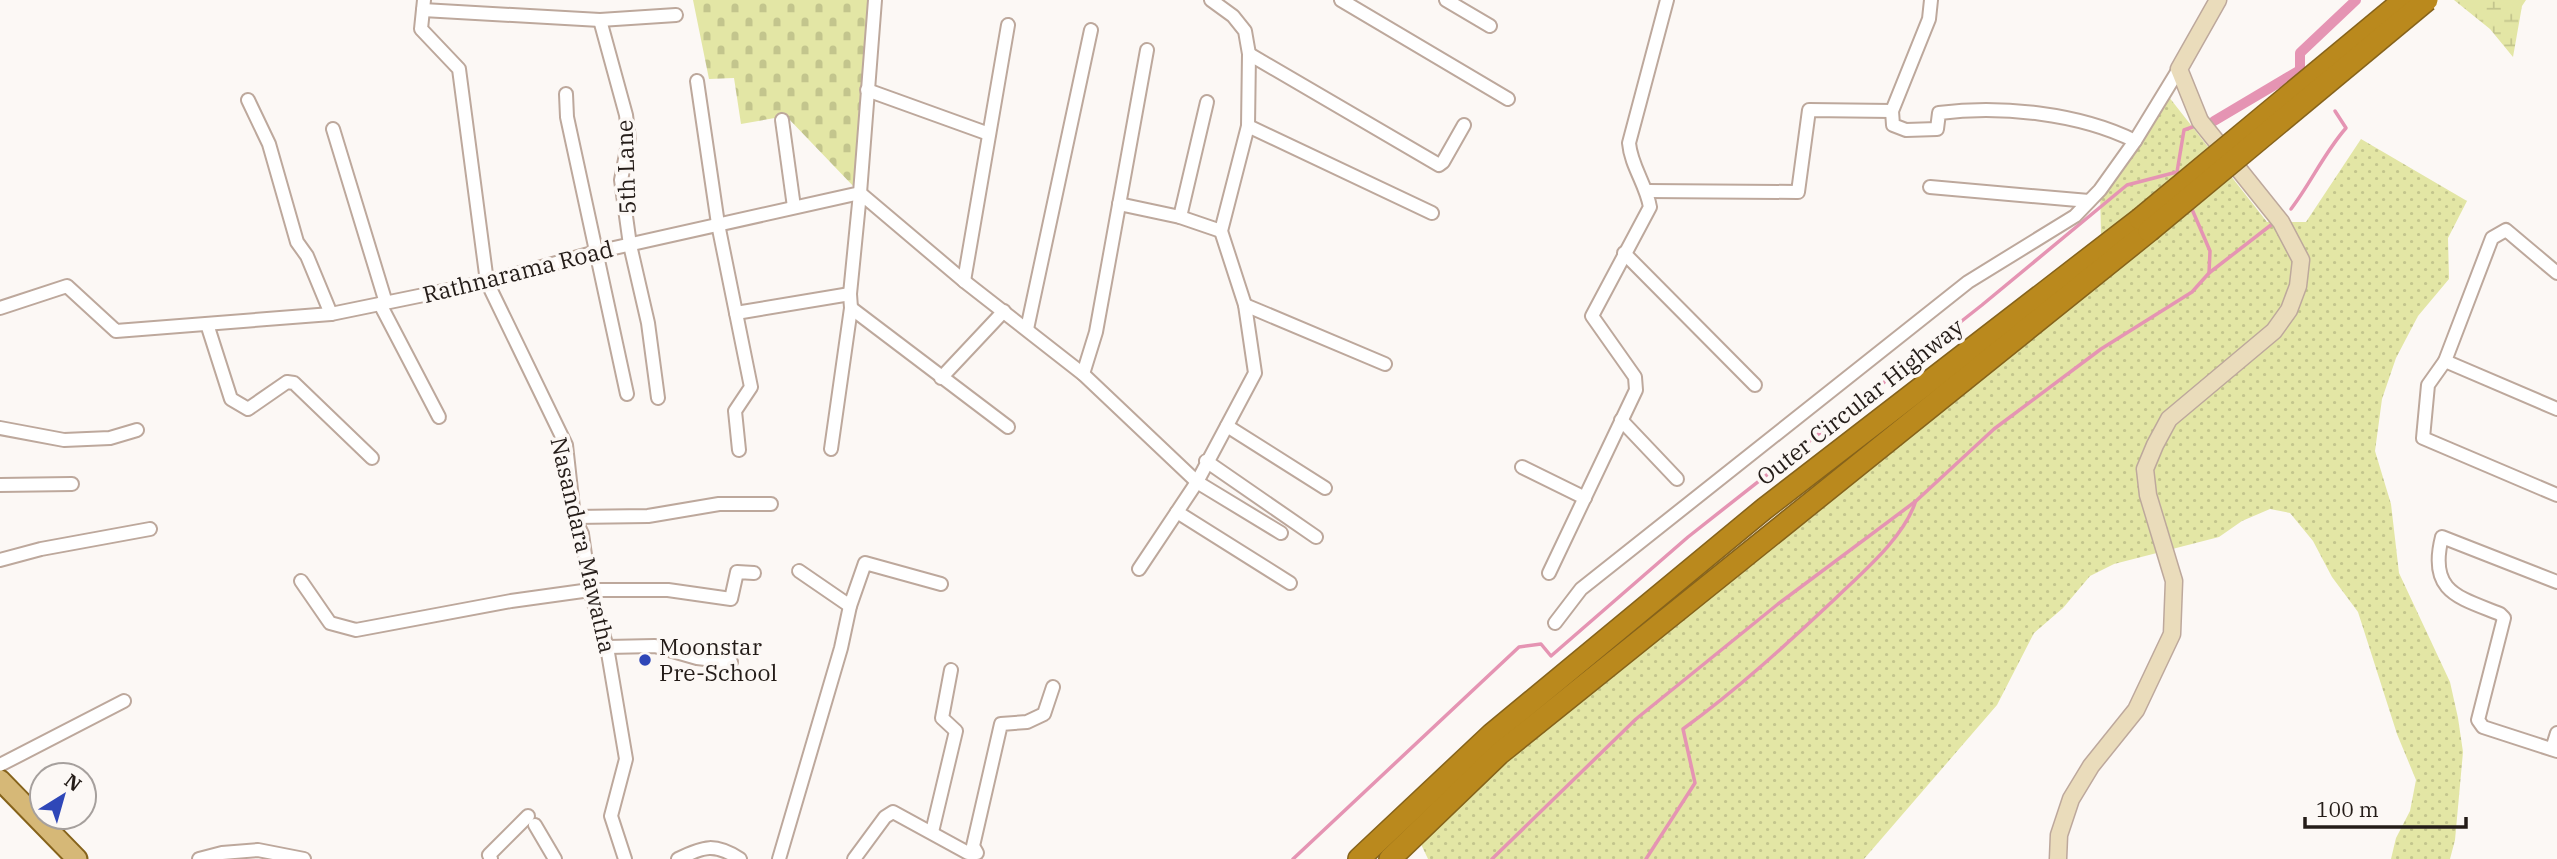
<svg xmlns="http://www.w3.org/2000/svg" width="2557" height="859" viewBox="0 0 2557 859" font-family="'IBM Plex Serif',serif">
<style>
.grass{fill:url(#grass-dots)}
.wetland{fill:url(#wetland-marsh)}
.cemetery{fill:url(#cemetery-stones)}
.lines{fill:none;stroke-linecap:round;stroke-linejoin:round}
.stream{stroke:#e594b3;stroke-width:3.5}
.canal{stroke:#e594b3;stroke-width:10}
.street-casing{stroke:#bda89c;stroke-width:16}
.secondary-casing{stroke:#bda89c;stroke-width:19}
.primary-casing{stroke:#86631b;stroke-width:23}
.highway-casing{stroke:#86631b;stroke-width:24}
.street{stroke:#fff;stroke-width:12}
.secondary{stroke:#eadcbb;stroke-width:16}
.primary{stroke:#d6b877;stroke-width:19}
.highway{stroke:#ba891d;stroke-width:21}
.highway-bridge-casing{stroke:#86631b;stroke-width:24;stroke-linecap:butt}
.highway-bridge{stroke:#ba891d;stroke-width:21}
.poi-dot{fill:#2f47b8;stroke:#fcf8f5;stroke-width:2.5}
.labels{text-anchor:middle;stroke-width:7;stroke-linejoin:round;paint-order:stroke}
.street-label{font-size:23px;fill:#241c18;stroke:#fcf8f5}
.poi-label{font-size:23px;fill:#241c18;stroke:#fcf8f5;text-anchor:start}
</style>
<defs>
<pattern id="grass-dots" width="8" height="8" patternUnits="userSpaceOnUse" patternTransform="scale(1.75)"><rect width="8" height="8" fill="#e3e6a5"/><path d="M2 2h.1M6 6h.1" fill="none" stroke="#c3c58d" stroke-width="1.8" stroke-linecap="round"/></pattern>
<pattern id="wetland-marsh" width="20" height="14" patternUnits="userSpaceOnUse" patternTransform="scale(1.75)"><rect width="20" height="14" fill="#e3e6a5"/><path d="M1 5h8M5 5V1M11 12h8M15 12V8" fill="none" stroke="#c3c58d"/></pattern>
<pattern id="cemetery-stones" width="16" height="16" patternUnits="userSpaceOnUse" patternTransform="scale(1.75)"><rect width="16" height="16" fill="#e3e6a5"/><path d="M2 7V4a2 2 0 0 1 4 0v3zM10 15v-3a2 2 0 0 1 4 0v3z" fill="#c3c58d"/></pattern>
</defs>
<rect width="100%" height="100%" fill="#fcf8f5"/>
<path class="grass" d="M 2165,92 L 2267,222 L 2306,222 L 2361,139 L 2467,201 L 2448,238 L 2449,279 L 2418,316 L 2396,358 L 2382,399 L 2375,451 L 2391,504 L 2399,573 L 2450,682 L 2458,718 L 2463,752 L 2455,840 L 2450,859 L 2391,859 L 2396,838 L 2410,811 L 2416,780 L 2397,734 L 2358,612 L 2332,577 L 2313,541 L 2290,513 L 2270,509 L 2242,521 L 2219,537 L 2114,564 L 2090,576 L 2063,608 L 2034,633 L 1997,705 L 1864,859 L 1428,859 L 1420,842 L 1538,734 L 2102,278 L 2100,190 Z"/>
<path class="wetland" d="M 2454,0 L 2526,0 L 2522,6 L 2513,57 L 2490,29 Z"/>
<path class="cemetery" d="M 693,0 L 869,0 L 855,188 L 786,116 L 741,124 L 734,78 L 709,79 Z"/>
<g class="lines">
<g class="stream">
<path d="M 2291,209 C 2311,183 2324,153 2346,128 L 2335,111"/>
<path d="M 2209,273 L 2271,225"/>
<path d="M 1293,859 L 1519,647 L 1541,644 L 1551,656 L 1688,537 L 1982,305 L 2127,185 L 2177,172 L 2184,130 L 2198,125"/>
<path d="M 1492,859 L 1636,719 L 1778,604 L 1916,501 L 1994,429 L 2101,349 L 2192,292 L 2209,273 L 2210,251 L 2191,207"/>
<path d="M 1646,859 L 1695,783 L 1683,729 C 1738,689 1788,643 1837,597 C 1864,571 1903,538 1915,503"/>
</g>
<path class="canal" d="M 2214,121 L 2300,70 L 2300,53 L 2356,0"/>
<defs>
<g id="street">
<path d="M 424,0 L 421,29 L 459,69 L 487,282 L 566,445 L 574,517 L 582,534 L 590,590 L 607,647 L 626,759 L 611,816 L 625,859"/>
<path d="M 1341,0 L 1508,99"/>
<path d="M 1446,0 L 1490,26"/>
<path d="M 1931,0 L 1929,19 L 1892,111 L 1893,125 L 1906,130 L 1937,129 L 1939,113 C 2000,105 2079,113 2135,141"/>
<path d="M 423,10 L 600,20 L 676,15"/>
<path d="M 600,20 L 626,115 L 629,139 L 621,180 L 630,245 L 648,323 L 658,398"/>
<path d="M 1249,54 L 1439,165 L 1443,162 L 1464,125"/>
<path d="M 697,81 L 718,224 L 751,387 L 735,411 L 739,450"/>
<path d="M 867,90 L 989,134"/>
<path d="M 566,94 L 567,117 L 627,394"/>
<path d="M 248,100 L 269,144 L 297,242 L 307,256 L 331,314"/>
<path d="M 782,120 L 794,207"/>
<path d="M 1248,126 L 1432,213"/>
<path d="M 333,129 L 386,303"/>
<path d="M 1930,187 L 2089,201"/>
<path d="M 1647,191 L 1798,192 L 1809,110 L 1892,111"/>
<path d="M 1119,204 L 1180,217 L 1207,102"/>
<path d="M 1180,217 L 1221,231"/>
<path d="M 1624,253 L 1755,385"/>
<path d="M 2557,273 L 2506,230 L 2492,238 L 2445,361 L 2428,385 L 2423,438 L 2557,495"/>
<path d="M 964,281 L 1008,25"/>
<path d="M 380,304 L 439,417"/>
<path d="M 1245,305 L 1385,364"/>
<path d="M 0,308 L 67,286 L 116,331 L 331,314 L 487,282 L 596,252 L 860,193 L 875,0"/>
<path d="M 851,308 L 1008,427"/>
<path d="M 736,313 L 850,294"/>
<path d="M 207,324 L 231,399 L 248,409 L 287,382 L 294,383 L 372,458"/>
<path d="M 1027,329 L 1091,30"/>
<path d="M 2445,361 L 2557,409"/>
<path d="M 1083,374 L 1096,332 L 1147,50"/>
<path d="M 941,378 L 1004,311"/>
<path d="M 1621,420 L 1677,479"/>
<path d="M 1227,426 L 1325,488"/>
<path d="M 0,428 L 64,440 L 110,438 L 137,430"/>
<path d="M 831,449 L 851,308 L 850,294 L 860,193 L 964,281 L 1083,374 L 1197,482 L 1281,533"/>
<path d="M 1206,461 L 1316,537"/>
<path d="M 1522,467 L 1585,498"/>
<path d="M 0,485 L 72,484"/>
<path d="M 1177,512 L 1290,583"/>
<path d="M 574,517 L 648,516 L 719,504 L 771,504"/>
<path d="M 0,560 L 41,549 L 150,529"/>
<path d="M 1139,569 L 1197,482 L 1255,373 L 1245,305 L 1221,231 L 1248,126 L 1249,54 L 1245,31 L 1233,16 L 1211,0"/>
<path d="M 799,571 L 850,606"/>
<path d="M 1549,573 L 1636,390 L 1635,377 L 1592,316 L 1650,207 C 1646,184 1631,166 1629,143 L 1667,0"/>
<path d="M 301,581 L 330,623 L 356,630 L 511,601 L 590,590 L 668,590 L 731,599 L 737,572 L 754,573"/>
<path d="M 2557,582 L 2442,537 C 2428,592 2458,597 2500,614 L 2504,618 L 2478,720 L 2483,727 L 2557,751"/>
<path d="M 1555,623 L 1581,589 L 1968,282 L 2075,216 L 2100,190 L 2135,141 L 2179,69"/>
<path d="M 607,647 L 655,646 L 697,658 L 731,662"/>
<path d="M 2552,749 L 2557,733"/>
<path d="M 0,765 L 124,701"/>
<path d="M 535,825 L 555,859"/>
<path d="M 932,832 L 956,731 L 942,718 L 951,670"/>
<path d="M 199,859 L 222,853 L 258,850 L 304,859"/>
<path d="M 491,859 L 489,855 L 528,816"/>
<path d="M 678,859 C 704,846 715,843 740,859"/>
<path d="M 779,859 L 841,648 L 850,606 L 865,563 L 941,584"/>
<path d="M 854,859 L 885,817 L 893,812 L 968,853 L 977,853 L 973,846 L 1001,724 L 1027,722 L 1044,714 L 1053,687"/>
</g>
<path id="secondary" d="M 2058,859 L 2059,835 L 2071,799 L 2091,766 L 2136,710 L 2172,634 L 2174,581 L 2148,495 L 2145,469 L 2155,445 L 2169,419 L 2274,331 L 2289,310 L 2298,286 L 2301,260 L 2281,222 L 2200,121 L 2179,69 L 2218,0"/>
<path id="primary" d="M 0,780 L 77,859"/>
<g id="highway">
<path d="M 1359,859 L 1492,734 L 1764,509 L 2140,219"/>
<path d="M 1390,859 L 1499,754 L 2149,231"/>
</g>
</defs>
<use href="#street" class="street-casing"/>
<use href="#secondary" class="secondary-casing"/>
<use href="#primary" class="primary-casing"/>
<use href="#highway" class="highway-casing"/>
<use href="#street" class="street"/>
<use href="#secondary" class="secondary"/>
<use href="#primary" class="primary"/>
<use href="#highway" class="highway"/>
<defs>
<g id="highway-bridge">
<path d="M 2140,219 L 2404,0"/>
<path d="M 2149,231 L 2427,0"/>
</g>
</defs>
<use href="#highway-bridge" class="highway-bridge-casing"/>
<use href="#highway-bridge" class="highway-bridge"/>
</g>
<circle class="poi-dot" cx="645" cy="660" r="7"/>
<g class="labels">
<g class="street-label">
<text transform="translate(626 167) rotate(-92)" y="8">5th Lane</text>
<text transform="translate(518 272) rotate(-14)" y="8">Rathnarama Road</text>
<text transform="translate(1860 402) rotate(-38)" y="8">Outer Circular Highway</text>
<text transform="translate(583 545) rotate(77)" y="8">Nasandara Mawatha</text>
</g>
<g class="poi-label">
<text x="659" y="655">Moonstar<tspan x="659" dy="26">Pre-School</tspan></text>
</g>
</g>
<g transform="translate(63 796) rotate(37)"><circle r="33" fill="#fcf8f5" stroke="#a6a09d" stroke-width="2"/>
<path d="M0-5L12 26L0 18L-12 26Z" fill="#2f47b8"/>
<text y="-10" font-size="19" font-weight="bold" text-anchor="middle" fill="#241c18">N</text>
</g>
<path d="M2305 817v10h161v-10" fill="none" stroke="#241c18" stroke-width="3.5"/>
<text x="2316" y="817" font-size="21" fill="#241c18" stroke="#fcf8f5" stroke-width="5" paint-order="stroke">100 m</text>
</svg>
